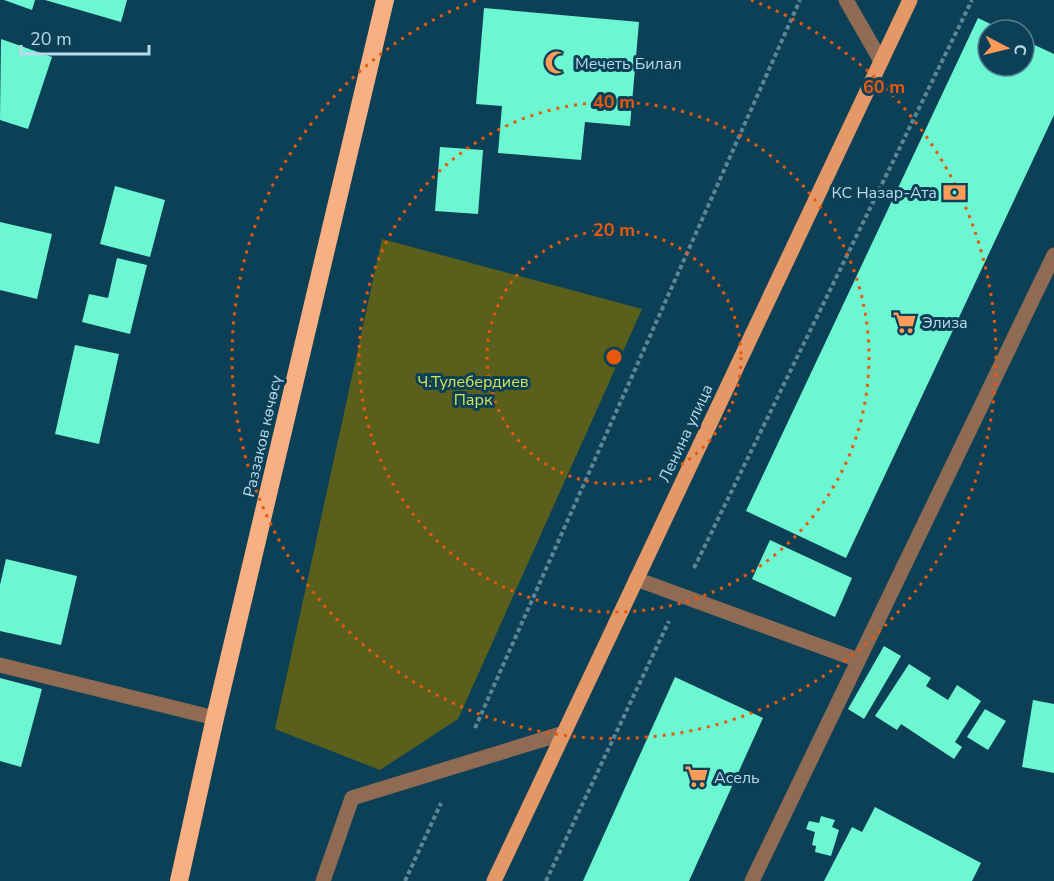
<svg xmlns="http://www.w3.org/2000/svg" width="1054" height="881" viewBox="0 0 1054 881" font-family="'Nunito Sans',sans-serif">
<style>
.green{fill:#5a5f1b}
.building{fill:#6cf6d2}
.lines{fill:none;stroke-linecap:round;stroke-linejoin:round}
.path{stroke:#5a859a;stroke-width:4;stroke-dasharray:4.5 3;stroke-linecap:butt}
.minor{stroke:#906b53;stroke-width:15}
.major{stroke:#e49867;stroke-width:15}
.highway{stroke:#f8af81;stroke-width:18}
.ring{fill:none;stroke:#e8590c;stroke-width:3;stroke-dasharray:3 6}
.labels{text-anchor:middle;stroke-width:6;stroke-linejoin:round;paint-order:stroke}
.poi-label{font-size:16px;fill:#bad9eb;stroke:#0c4057;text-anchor:start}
.park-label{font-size:16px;fill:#d8e356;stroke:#0c4057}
.street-label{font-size:16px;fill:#bad9eb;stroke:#0c4057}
.centre{fill:#e8590c;stroke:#0c4057;stroke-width:3}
.ring-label{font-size:18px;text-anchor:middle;font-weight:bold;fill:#e8590c;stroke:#0c4057;stroke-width:6;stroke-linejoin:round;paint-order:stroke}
</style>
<rect width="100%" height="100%" fill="#0c4057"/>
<path class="green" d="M 382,239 L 642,309 L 458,719 L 380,770 L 275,729 Z"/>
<g class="building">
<path d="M 4,0 L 35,0 L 32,10 Z"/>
<path d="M 45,0 L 127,0 L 121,22 Z"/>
<path d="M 484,8 L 639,22 L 630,126 L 585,122 L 581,160 L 498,153 L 502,106 L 476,104 Z"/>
<path d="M 978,18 L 1003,30 L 988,30 L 988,66 L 1024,66 L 1024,40 L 1054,54 L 1054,115 L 846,558 L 746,511 Z"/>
<path d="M 1,39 L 52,57 L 28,129 L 0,120 Z"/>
<path d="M 440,147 L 483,150 L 478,214 L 435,211 Z"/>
<path d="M 115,186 L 165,200 L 150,257 L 100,244 Z"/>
<path d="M 0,222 L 52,234 L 37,299 L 0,290 Z"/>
<path d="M 117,258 L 147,265 L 130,334 L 82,322 L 89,294 L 108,298 Z"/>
<path d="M 75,345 L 119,354 L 99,444 L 55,434 Z"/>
<path d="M 770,540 L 852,578 L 835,617 L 752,579 Z"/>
<path d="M 6,559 L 77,576 L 61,645 L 0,631 L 0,585 Z"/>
<path d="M 884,646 L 901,656 L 864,719 L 848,709 Z"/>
<path d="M 909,664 L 931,678 L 926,686 L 948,700 L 957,685 L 981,701 L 955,742 L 962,747 L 954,759 L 901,724 L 897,730 L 875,716 Z"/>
<path d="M 675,677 L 763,718 L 689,881 L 583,881 Z"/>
<path d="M 0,678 L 42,689 L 21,767 L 0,761 Z"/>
<path d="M 1033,700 L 1054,704 L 1054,773 L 1022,767 Z"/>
<path d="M 985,709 L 1006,721 L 988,750 L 967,737 Z"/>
<path d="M 875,807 L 981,863 L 972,881 L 824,881 L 852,827 L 862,832 Z"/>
<path d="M 821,816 L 835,820 L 832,827 L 839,830 L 831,856 L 815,852 L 816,846 L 812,845 L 815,832 L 806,829 L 809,821 L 819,823 Z"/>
</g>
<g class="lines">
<g class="path">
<path d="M 694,568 L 972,0"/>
<path d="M 475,728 L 800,0"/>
<path d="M 405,881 L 441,803"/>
<path d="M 546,881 L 669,621"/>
</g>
<g class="minor">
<path d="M 846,0 L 881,61"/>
<path d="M 636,579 L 858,660"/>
<path d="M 0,665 L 215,718"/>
<path d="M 323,881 L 352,798 L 564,733"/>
<path d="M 752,881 L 1054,255"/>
</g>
<path class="major" d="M 494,881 L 910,0"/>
<path class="highway" d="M 179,881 L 215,718 L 385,0"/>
</g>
<g class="ring">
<circle cx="614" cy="357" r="127"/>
<circle cx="614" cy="357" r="255"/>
<path d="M751 0A382 382 0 1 1 477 0"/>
</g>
<defs>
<symbol id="mosque-bare" viewBox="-9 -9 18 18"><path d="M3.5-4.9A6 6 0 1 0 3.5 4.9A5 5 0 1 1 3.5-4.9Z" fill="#fe9b58" stroke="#0c4057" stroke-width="2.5" paint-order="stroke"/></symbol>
<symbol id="bank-bare" viewBox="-9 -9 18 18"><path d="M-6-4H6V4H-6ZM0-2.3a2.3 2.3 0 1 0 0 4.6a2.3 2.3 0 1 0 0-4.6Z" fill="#fe9b58" stroke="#0c4057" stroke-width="2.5" paint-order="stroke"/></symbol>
<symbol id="supermarket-bare" viewBox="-9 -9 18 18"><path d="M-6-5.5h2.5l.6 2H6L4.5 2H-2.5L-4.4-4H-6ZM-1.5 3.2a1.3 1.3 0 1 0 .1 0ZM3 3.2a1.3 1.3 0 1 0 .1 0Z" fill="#fe9b58" stroke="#0c4057" stroke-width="2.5" paint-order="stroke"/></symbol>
</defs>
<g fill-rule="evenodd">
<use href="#mosque-bare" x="540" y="46" width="33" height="33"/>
<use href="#bank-bare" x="938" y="176" width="33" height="33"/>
<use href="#supermarket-bare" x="888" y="306" width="33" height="33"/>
<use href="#supermarket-bare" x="680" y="760" width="33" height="33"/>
</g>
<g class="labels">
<g class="poi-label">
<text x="575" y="69">Мечеть Билал</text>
<text x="937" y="198" text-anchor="end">КС Назар-Ата</text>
<text x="922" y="328">Элиза</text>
<text x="714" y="783">Асель</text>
</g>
<g class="park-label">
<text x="473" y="387">Ч.Тулебердиев<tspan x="473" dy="18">Парк</tspan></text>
</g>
<g class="street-label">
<text transform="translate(685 433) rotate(-65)" y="6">Ленина улица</text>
<text transform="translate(262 436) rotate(-77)" y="6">Раззаков көчөсү</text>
</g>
</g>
<circle cx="614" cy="357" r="9" class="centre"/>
<g class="ring-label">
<text x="884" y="93">60 m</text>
<text x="614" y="108">40 m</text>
<text x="614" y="236">20 m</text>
</g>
<g transform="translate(1006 48) rotate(97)"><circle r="28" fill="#0c4057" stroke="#527d92" stroke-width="1.5"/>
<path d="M0-4.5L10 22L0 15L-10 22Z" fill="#fe9b58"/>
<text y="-9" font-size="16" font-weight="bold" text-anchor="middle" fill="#bad9eb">С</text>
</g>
<path d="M21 45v9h128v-9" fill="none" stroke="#bad9eb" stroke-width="3"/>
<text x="30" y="45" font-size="18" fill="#bad9eb" stroke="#0c4057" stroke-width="4.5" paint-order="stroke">20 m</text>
</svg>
